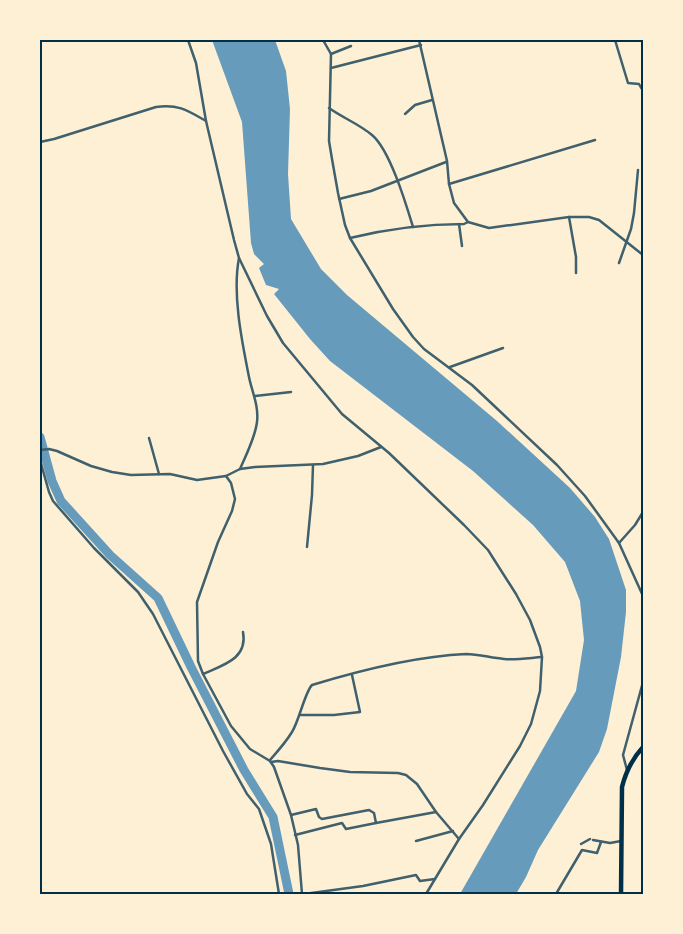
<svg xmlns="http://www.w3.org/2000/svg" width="683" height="934" viewBox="0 0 683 934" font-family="'DM Sans',sans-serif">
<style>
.water{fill:#669bbc}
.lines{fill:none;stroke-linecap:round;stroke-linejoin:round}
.river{stroke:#669bbc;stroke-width:9}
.minor{stroke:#3f606c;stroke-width:2.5}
.trunk{stroke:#003049;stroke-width:4.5}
.neatline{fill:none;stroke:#003049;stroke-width:2}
</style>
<rect width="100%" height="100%" fill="#fdf0d5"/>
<path class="water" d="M 212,40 L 275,40 L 286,71 L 290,109 L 288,174 L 291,219 L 321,269 L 347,295 L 497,421 L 570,488 L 595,517 L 609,539 L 626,590 L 626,612 L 621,657 L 607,729 L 599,752 L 538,850 L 526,877 L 516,894 L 460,894 L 576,691 L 584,640 L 580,601 L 565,562 L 533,525 L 473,471 L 330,361 L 310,339 L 274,294 L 279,289 L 266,285 L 259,268 L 264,264 L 254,254 L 251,243 L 242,122 Z"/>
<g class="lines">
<path class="river" d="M 40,437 L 52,481 L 61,501 L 110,555 L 158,598 L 191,667 L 244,770 L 273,817 L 289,894"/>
<g class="minor">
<path d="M 188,40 L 196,63 L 206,121 L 234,240 L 239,258 L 267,316 L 283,343 L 342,414 L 389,453 L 464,525 L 488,550 L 516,594 L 530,620 L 540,647 L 542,657 L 540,691 L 531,724 L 520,746 L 483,805 L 459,839 L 426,894"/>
<path d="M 323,40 L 331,54 L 329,141 L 332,159 L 338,193 L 345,225 L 350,238"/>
<path d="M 419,40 L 447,161 L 449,184 L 454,203 L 468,222 L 489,228 L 569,217 L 589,217 L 599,220 L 643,255"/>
<path d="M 615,40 L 628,83 L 639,84 L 643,91"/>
<path d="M 331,54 L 351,46"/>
<path d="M 331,68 L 421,45"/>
<path d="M 329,108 C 343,118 359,124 372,135 C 390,150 406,204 413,227"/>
<path d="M 405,114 L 415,105 L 432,100"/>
<path d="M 40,142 L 54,139 L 156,107 C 178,104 187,110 206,121"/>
<path d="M 449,184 L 595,140"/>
<path d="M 339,199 L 371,191 L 446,162"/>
<path d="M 569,217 L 576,257 L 576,273"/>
<path d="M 468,222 L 464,224 C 426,224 387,229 350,238 L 393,309 L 413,337 L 424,349 L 472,385 L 557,465 L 585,496 L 619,543 L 643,596"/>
<path d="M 459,224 L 462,246"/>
<path d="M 239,258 C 232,294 242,342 249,377 C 252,392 259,406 257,422 C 255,438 246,455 240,469"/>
<path d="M 619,263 L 631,229 L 634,213 L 638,170"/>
<path d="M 450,367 L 503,348"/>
<path d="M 255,396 L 291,392"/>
<path d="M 149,438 L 159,474"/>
<path d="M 40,450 L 49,449 L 57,451 L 91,466 L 112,472 L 131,475 L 170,474 L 197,480 L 226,476 L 240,469 L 255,467 L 323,464 L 358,456 L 381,447"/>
<path d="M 40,460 L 49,492 L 53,501 L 94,548 L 138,592 L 153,614 L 223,751 L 247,794 L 259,809 L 271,844 L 279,894"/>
<path d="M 226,476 L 231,483 L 235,499 L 232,511 L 218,542 L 197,602 L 198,661 L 203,674 L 231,726 L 250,749 L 270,761 L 274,767 L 291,815 L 298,845 L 302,894"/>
<path d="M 619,543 L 635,525 L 643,512"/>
<path d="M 307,547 L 312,495 L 313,465"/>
<path d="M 203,674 C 223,665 248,659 243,632"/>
<path d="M 300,715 L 334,715 L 360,712 L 352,675"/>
<path d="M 270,760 C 278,751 286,742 292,732 C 299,721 305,692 312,685 C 358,671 419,656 466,654 C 479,654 491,658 504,659 C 516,660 529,658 542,657"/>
<path d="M 271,762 L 278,761 L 320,768 L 350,772 L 398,773 L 406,775 L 417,784 L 436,812 L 459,839"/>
<path d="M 627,770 L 623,755 L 643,682"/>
<path d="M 291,815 L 316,809 L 319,817 L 322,819 L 369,810 L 374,813 L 376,823 L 436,812"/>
<path d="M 295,835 L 342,823 L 346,829 L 376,823"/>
<path d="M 593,840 L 610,843 L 621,841"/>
<path d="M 416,841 L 453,831"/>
<path d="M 581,844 L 590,839"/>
<path d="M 304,894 L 363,886 L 416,875 L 420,881 L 435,879"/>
<path d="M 556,894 L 582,850 L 597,853 L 601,842"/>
</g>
<path class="trunk" d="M 621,894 L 622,787 C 626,771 632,759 643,747"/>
</g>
<rect width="683" height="934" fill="none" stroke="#fdf0d5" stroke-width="82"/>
<rect x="41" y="41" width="601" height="852" class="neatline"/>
</svg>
